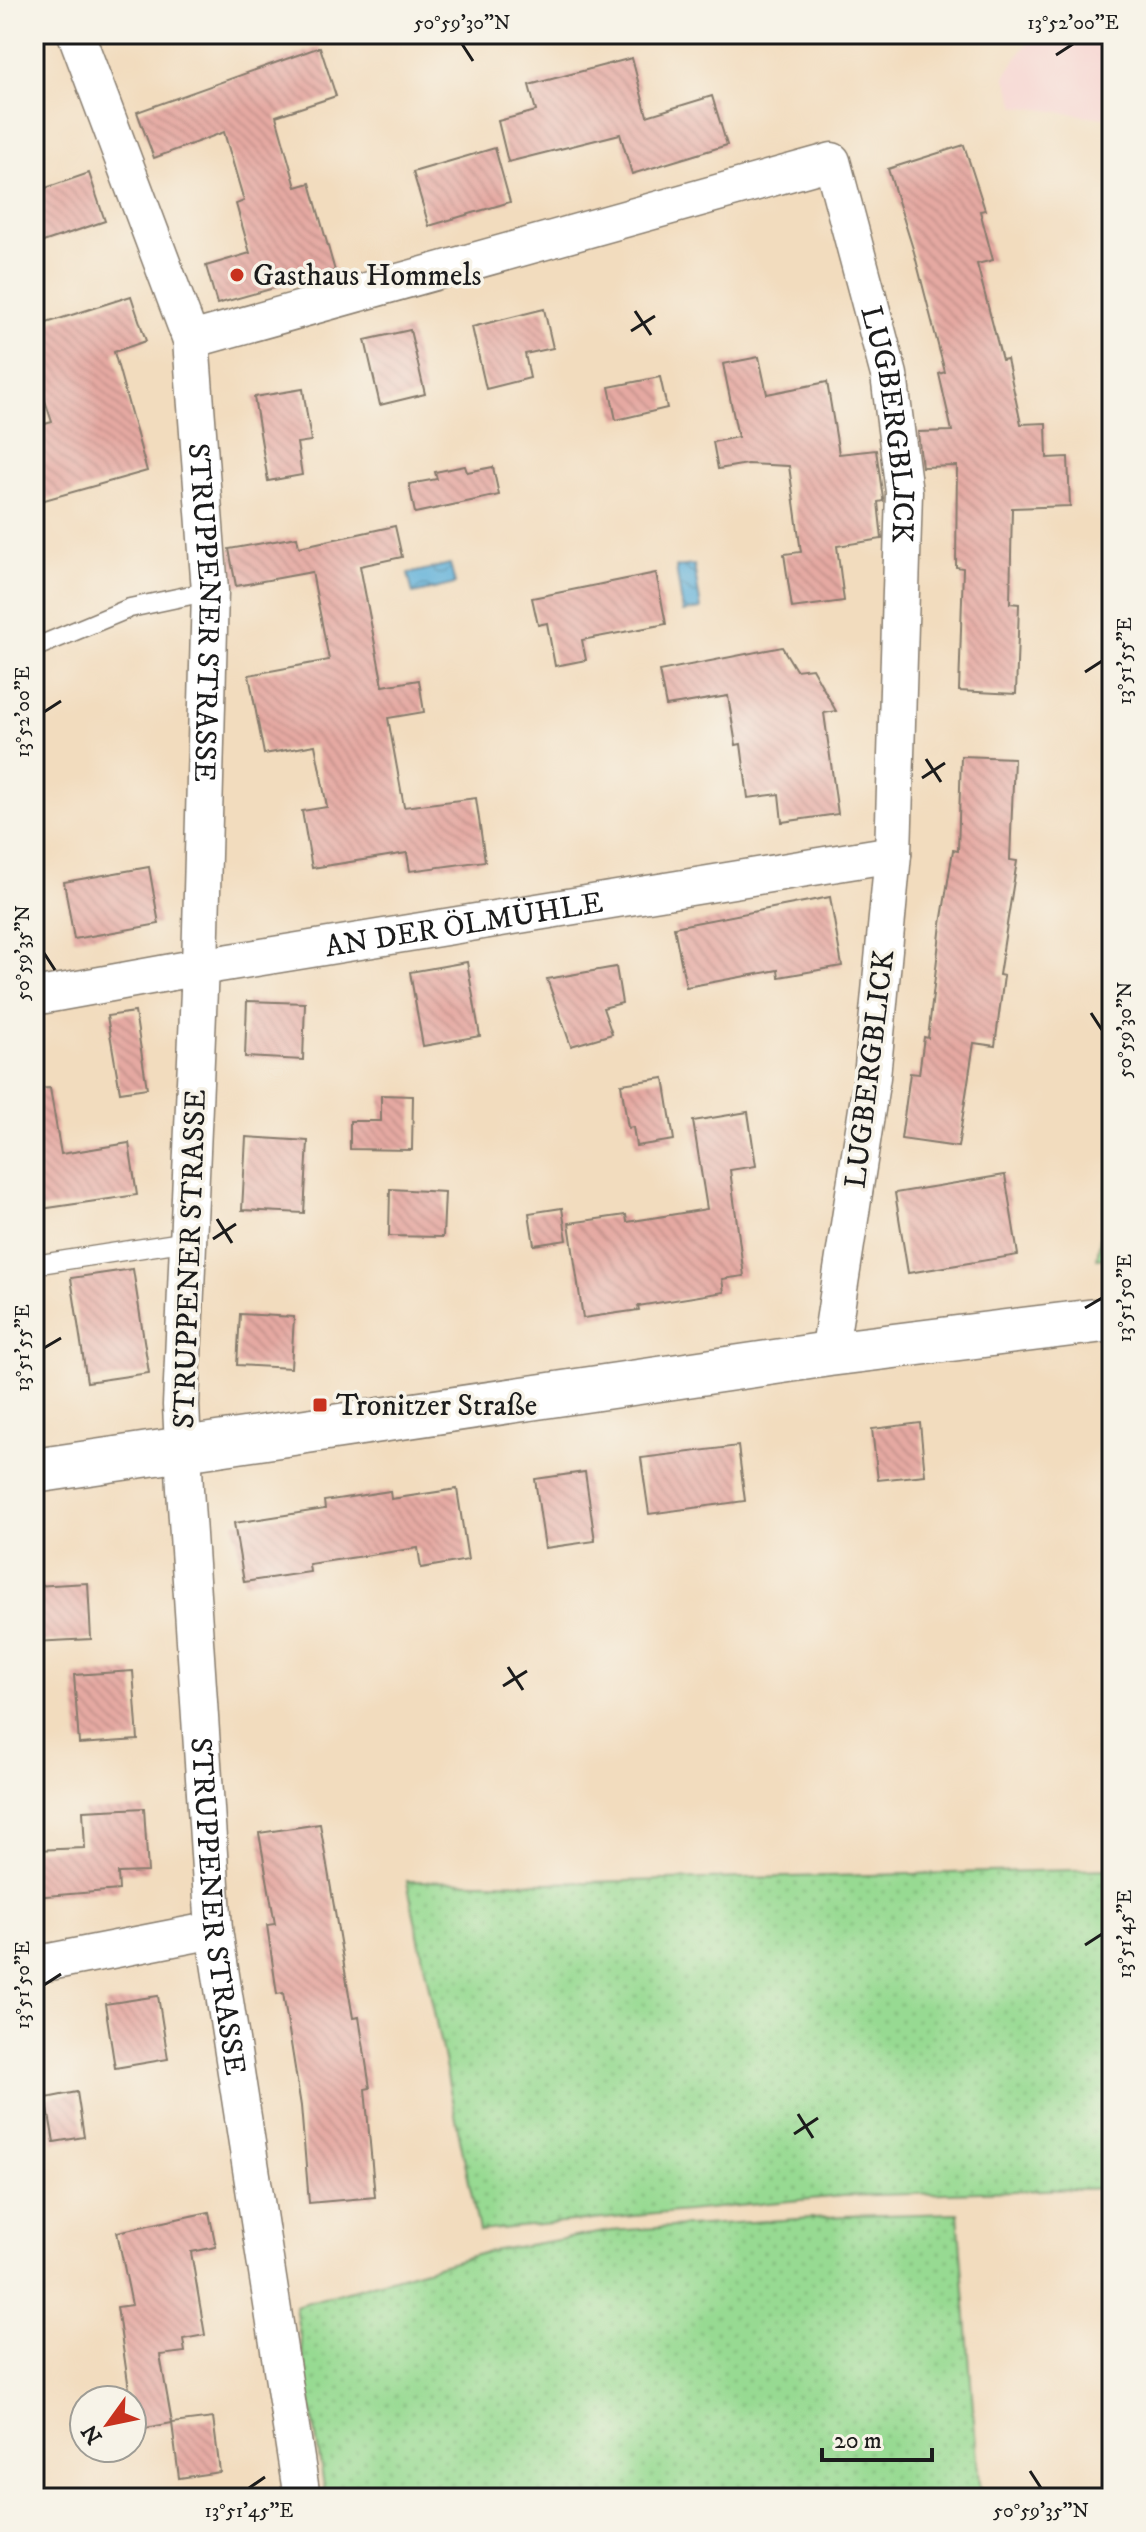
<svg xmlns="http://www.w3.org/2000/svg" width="1146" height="2532" viewBox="0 0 1146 2532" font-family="'IM FELL DW Pica',serif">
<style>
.built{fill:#f7d0ce}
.grass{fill:url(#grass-dots);stroke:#5a7b57;stroke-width:2}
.water{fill:url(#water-waves);stroke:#3d667a;stroke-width:2}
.building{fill:url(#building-back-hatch)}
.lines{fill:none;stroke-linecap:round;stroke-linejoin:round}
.service-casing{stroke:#877c6d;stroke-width:21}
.minor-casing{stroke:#877c6d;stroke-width:39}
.tertiary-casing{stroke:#877c6d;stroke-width:47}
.service{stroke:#fff;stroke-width:18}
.minor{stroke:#fff;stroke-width:36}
.tertiary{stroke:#fff;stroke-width:44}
.ticks{fill:none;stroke:#1c1c1c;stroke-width:3}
.poi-dot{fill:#c8321e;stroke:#f7f3e8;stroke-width:3}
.labels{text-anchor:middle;stroke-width:7;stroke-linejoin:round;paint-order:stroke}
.poi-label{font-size:30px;fill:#1c1c1c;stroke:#f7f3e8;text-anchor:start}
.street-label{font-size:30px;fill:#1c1c1c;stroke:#f7f3e8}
.neatline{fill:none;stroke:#1c1c1c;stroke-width:3}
.ticks-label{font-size:20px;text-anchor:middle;fill:#1c1c1c}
</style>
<defs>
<pattern id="grass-dots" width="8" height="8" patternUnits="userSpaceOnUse" patternTransform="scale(2)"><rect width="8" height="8" fill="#97da92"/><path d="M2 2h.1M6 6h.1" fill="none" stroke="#82ba7d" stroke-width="1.8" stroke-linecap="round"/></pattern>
<pattern id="water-waves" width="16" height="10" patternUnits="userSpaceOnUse" patternTransform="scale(2)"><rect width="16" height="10" fill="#5eb0d9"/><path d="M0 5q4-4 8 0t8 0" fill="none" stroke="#4d8eaf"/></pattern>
<pattern id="building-back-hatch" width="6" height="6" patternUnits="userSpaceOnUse" patternTransform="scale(2)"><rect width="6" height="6" fill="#e5a9a2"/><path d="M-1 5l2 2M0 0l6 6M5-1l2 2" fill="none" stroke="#c4918b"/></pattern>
</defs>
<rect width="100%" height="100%" fill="#f7f3e8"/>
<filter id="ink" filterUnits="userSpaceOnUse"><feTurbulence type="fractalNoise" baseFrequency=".0125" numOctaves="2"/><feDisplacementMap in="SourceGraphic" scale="16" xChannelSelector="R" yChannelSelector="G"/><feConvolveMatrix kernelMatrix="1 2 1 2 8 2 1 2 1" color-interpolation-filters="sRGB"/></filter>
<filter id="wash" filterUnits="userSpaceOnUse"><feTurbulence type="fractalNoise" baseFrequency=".006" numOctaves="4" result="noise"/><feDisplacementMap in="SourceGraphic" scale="32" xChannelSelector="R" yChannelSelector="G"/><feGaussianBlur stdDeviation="1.8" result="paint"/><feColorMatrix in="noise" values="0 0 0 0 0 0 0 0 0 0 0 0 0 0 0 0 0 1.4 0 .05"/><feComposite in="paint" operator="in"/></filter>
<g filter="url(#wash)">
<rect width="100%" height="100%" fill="#f2dcbe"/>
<path class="built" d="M 1033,34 L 1112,34 L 1112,119 L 1016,106 L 1005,76 Z"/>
<g class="grass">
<path d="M 1112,1158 L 1112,1257 L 1097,1259 Z"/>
<path d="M 1112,1869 L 1112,2188 L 842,2196 L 479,2231 L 407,1881 L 547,1883 Z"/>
<path d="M 958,2213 L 980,2498 L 326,2498 L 295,2306 L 486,2252 L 610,2231 L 844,2216 Z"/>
</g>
<g class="water">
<path d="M 450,564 L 455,584 L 413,594 L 408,574 Z"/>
<path d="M 694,565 L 701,609 L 683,612 L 676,567 Z"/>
</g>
<g id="blocks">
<g class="building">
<path d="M 320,47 L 336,96 L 276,116 L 296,187 L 310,183 L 335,271 L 217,304 L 206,266 L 250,253 L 236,204 L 244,201 L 224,132 L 154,158 L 137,112 Z"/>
<path d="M 632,58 L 647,116 L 712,96 L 727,145 L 632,174 L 620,134 L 508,162 L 498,121 L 536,111 L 529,85 Z"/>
<path d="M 964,145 L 985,210 L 980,211 L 993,260 L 977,264 L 1002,360 L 1007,359 L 1021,424 L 1046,423 L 1047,458 L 1068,457 L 1070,506 L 1012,508 L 1010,603 L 1019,604 L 1016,694 L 959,691 L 963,568 L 956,567 L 957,466 L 922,467 L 919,442 L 918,432 L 952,431 L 939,374 L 945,372 L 914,252 L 888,169 Z"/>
<path d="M 495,148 L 510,202 L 429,226 L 413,172 Z"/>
<path d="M 89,173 L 105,221 L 34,245 L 34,192 Z"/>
<path d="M 131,296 L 146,341 L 114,352 L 147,471 L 34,503 L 34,427 L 52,422 L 34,367 L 34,327 Z"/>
<path d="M 544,309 L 553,348 L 525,354 L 530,378 L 486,389 L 472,327 Z"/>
<path d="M 410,330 L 425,394 L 380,405 L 365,340 Z"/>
<path d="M 759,357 L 767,394 L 827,382 L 839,454 L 876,450 L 883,498 L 883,501 L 878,502 L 882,539 L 837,546 L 844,601 L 792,608 L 784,554 L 801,552 L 789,466 L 747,464 L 718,469 L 713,442 L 738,437 L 723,364 Z"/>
<path d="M 660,377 L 667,408 L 616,420 L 609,387 Z"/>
<path d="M 303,389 L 311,441 L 297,443 L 302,475 L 268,481 L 254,397 Z"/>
<path d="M 465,466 L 467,472 L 493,467 L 499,495 L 415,513 L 409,484 L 437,479 L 435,472 Z"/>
<path d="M 395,526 L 402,557 L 360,566 L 383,686 L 419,680 L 424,712 L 388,718 L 404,807 L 476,798 L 485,861 L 410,871 L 407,853 L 312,868 L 302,811 L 327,807 L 315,745 L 264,754 L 249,675 L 329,660 L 312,572 L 236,586 L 229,549 L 297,537 L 299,547 Z"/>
<path d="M 656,573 L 666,624 L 582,640 L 586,660 L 555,666 L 547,623 L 538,625 L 532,598 Z"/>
<path d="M 782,647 L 796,670 L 812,668 L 836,711 L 824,713 L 838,814 L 782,822 L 779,794 L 748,798 L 741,744 L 736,745 L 728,696 L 666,706 L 659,671 Z"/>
<path d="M 961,756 L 1014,758 L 1010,860 L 1017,861 L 999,975 L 1004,976 L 995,1046 L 974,1043 L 958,1147 L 901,1139 L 910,1073 L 919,1074 L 924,1037 L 928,1038 L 941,924 L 953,850 L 958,851 Z"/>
<path d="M 149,867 L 159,924 L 74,939 L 64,882 Z"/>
<path d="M 830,897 L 842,966 L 779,977 L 778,970 L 686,987 L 674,927 Z"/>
<path d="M 467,962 L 480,1036 L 423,1046 L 410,972 Z"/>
<path d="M 616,967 L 622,1003 L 603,1008 L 612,1034 L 571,1046 L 547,979 Z"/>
<path d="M 247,1001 L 305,1003 L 303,1060 L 245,1057 Z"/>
<path d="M 135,1012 L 147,1088 L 120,1092 L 107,1016 Z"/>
<path d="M 664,1078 L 674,1140 L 636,1146 L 633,1127 L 628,1128 L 621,1084 Z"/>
<path d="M 50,1088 L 61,1154 L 129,1143 L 137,1195 L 34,1210 L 34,1089 Z"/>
<path d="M 381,1095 L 413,1096 L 412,1150 L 350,1149 L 350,1121 L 381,1121 Z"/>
<path d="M 748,1112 L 756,1166 L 730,1170 L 744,1276 L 722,1279 L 724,1292 L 638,1306 L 639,1310 L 583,1318 L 569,1223 L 626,1215 L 627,1222 L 707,1209 L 693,1121 Z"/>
<path d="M 246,1137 L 308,1141 L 304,1213 L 242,1210 Z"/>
<path d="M 1005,1175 L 1018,1255 L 908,1273 L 895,1193 Z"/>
<path d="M 390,1189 L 445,1192 L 443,1237 L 389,1236 Z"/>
<path d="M 562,1208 L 567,1240 L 534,1245 L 529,1213 Z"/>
<path d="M 133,1269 L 149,1373 L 87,1382 L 71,1278 Z"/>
<path d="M 240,1314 L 294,1317 L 291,1368 L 237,1365 Z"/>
<path d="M 920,1423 L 925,1475 L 878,1480 L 872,1429 Z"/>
<path d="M 738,1446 L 745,1501 L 649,1514 L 641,1458 Z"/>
<path d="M 585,1472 L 595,1541 L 545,1548 L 535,1479 Z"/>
<path d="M 457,1489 L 468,1560 L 421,1568 L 418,1548 L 309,1564 L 310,1572 L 244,1582 L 234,1523 L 325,1509 L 324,1501 L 390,1491 L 391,1499 Z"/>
<path d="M 88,1583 L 91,1639 L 34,1642 L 34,1586 Z"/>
<path d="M 133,1671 L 138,1740 L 79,1744 L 74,1675 Z"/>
<path d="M 144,1808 L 148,1872 L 118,1873 L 119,1890 L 34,1897 L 34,1850 L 85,1848 L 83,1811 Z"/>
<path d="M 320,1824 L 353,2018 L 359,2017 L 370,2088 L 365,2089 L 375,2197 L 309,2203 L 301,2106 L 283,1993 L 277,1994 L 267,1925 L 275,1924 L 259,1833 Z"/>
<path d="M 158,1996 L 168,2059 L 115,2068 L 105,2004 Z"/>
<path d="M 77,2092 L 84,2137 L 54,2142 L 46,2098 Z"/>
<path d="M 209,2212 L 216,2247 L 191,2252 L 205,2335 L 183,2339 L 185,2352 L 160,2355 L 172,2423 L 135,2430 L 117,2307 L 132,2305 L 117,2232 Z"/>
<path d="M 213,2418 L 220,2472 L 179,2478 L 172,2423 Z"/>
</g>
</g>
</g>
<g filter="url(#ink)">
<use href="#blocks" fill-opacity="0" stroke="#877c6d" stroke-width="2"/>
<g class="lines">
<defs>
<g id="service">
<path d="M 34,648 L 130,608 L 210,591"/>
<path d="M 34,1265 L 188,1241"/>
</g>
<g id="minor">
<path id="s1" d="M 76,34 L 191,340 L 210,591 L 200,967 L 181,1405 L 185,1489 L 214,1930 L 302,2498"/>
<path id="s2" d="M 191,340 L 832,161 L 889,375 L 904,492 L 893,854 L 872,1077 L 829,1354"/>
<path id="s3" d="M 34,997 L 200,967 L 893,854"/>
<path d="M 34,1965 L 214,1930"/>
</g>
<path id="tertiary" d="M 34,1471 L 829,1354 L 1112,1319"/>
</defs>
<use href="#service" class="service-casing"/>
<use href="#minor" class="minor-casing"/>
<use href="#tertiary" class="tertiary-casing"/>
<use href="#service" class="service"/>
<use href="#minor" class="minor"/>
<use href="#tertiary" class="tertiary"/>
</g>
</g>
<path class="ticks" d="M 462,44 L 473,61M 1056,55 L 1073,44M 635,311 L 651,335M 631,331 L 655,316M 1085,672 L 1102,661M 44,712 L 61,701M 926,759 L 941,782M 922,778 L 945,763M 44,953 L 55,970M 1091,1013 L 1102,1030M 217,1219 L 232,1243M 213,1239 L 236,1224M 1085,1308 L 1102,1298M 44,1348 L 61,1338M 508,1667 L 523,1690M 503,1686 L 527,1671M 1085,1945 L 1102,1934M 44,1985 L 61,1974M 798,2114 L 813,2138M 794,2134 L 818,2118M 1030,2471 L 1041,2488M 249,2488 L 265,2477"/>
<g class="poi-dot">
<circle cx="237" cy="275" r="8"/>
<rect x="312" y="1397" width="16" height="16" rx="4"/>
</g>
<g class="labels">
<g class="poi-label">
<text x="253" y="285">Gasthaus Hommels</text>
<text x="336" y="1415">Tronitzer Straße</text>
</g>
<g class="street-label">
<text dy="10" stroke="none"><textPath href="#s2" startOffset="936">LUGBERGBLICK</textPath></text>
<text dy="10" stroke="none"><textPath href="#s1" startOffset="600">STRUPPENER STRASSE</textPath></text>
<text dy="10" stroke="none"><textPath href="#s3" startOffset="436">AN DER ÖLMÜHLE</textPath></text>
<text transform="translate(869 1069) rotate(-83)" y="10">LUGBERGBLICK</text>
<text transform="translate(189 1259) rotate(-88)" y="10">STRUPPENER STRASSE</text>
<text dy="10" stroke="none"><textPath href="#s1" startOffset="1896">STRUPPENER STRASSE</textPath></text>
</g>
</g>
<rect width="1146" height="2532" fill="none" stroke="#f7f3e8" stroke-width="88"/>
<g transform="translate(108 2424) rotate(237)"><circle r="38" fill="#f7f3e8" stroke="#9f9d96" stroke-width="2"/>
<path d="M0-6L14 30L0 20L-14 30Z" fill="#c8321e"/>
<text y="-12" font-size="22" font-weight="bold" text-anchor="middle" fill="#1c1c1c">N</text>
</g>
<path d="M822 2448v12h110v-12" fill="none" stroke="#1c1c1c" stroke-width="4"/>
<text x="834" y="2448" font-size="24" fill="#1c1c1c" stroke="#f7f3e8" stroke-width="6" paint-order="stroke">20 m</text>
<rect x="44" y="44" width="1058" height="2444" class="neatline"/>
<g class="ticks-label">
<text x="462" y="29">50°59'30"N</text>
<text x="1073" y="29">13°52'00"E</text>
<text transform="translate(1124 661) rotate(-90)" y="7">13°51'55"E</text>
<text transform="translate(22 712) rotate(-90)" y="7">13°52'00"E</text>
<text transform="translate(22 953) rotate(-90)" y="7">50°59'35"N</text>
<text transform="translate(1124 1030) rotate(-90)" y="7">50°59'30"N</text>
<text transform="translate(1124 1298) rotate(-90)" y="7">13°51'50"E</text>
<text transform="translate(22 1348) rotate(-90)" y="7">13°51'55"E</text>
<text transform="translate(1124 1934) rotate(-90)" y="7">13°51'45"E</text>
<text transform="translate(22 1985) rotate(-90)" y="7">13°51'50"E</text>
<text x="249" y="2517">13°51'45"E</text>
<text x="1041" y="2517">50°59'35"N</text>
</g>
</svg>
